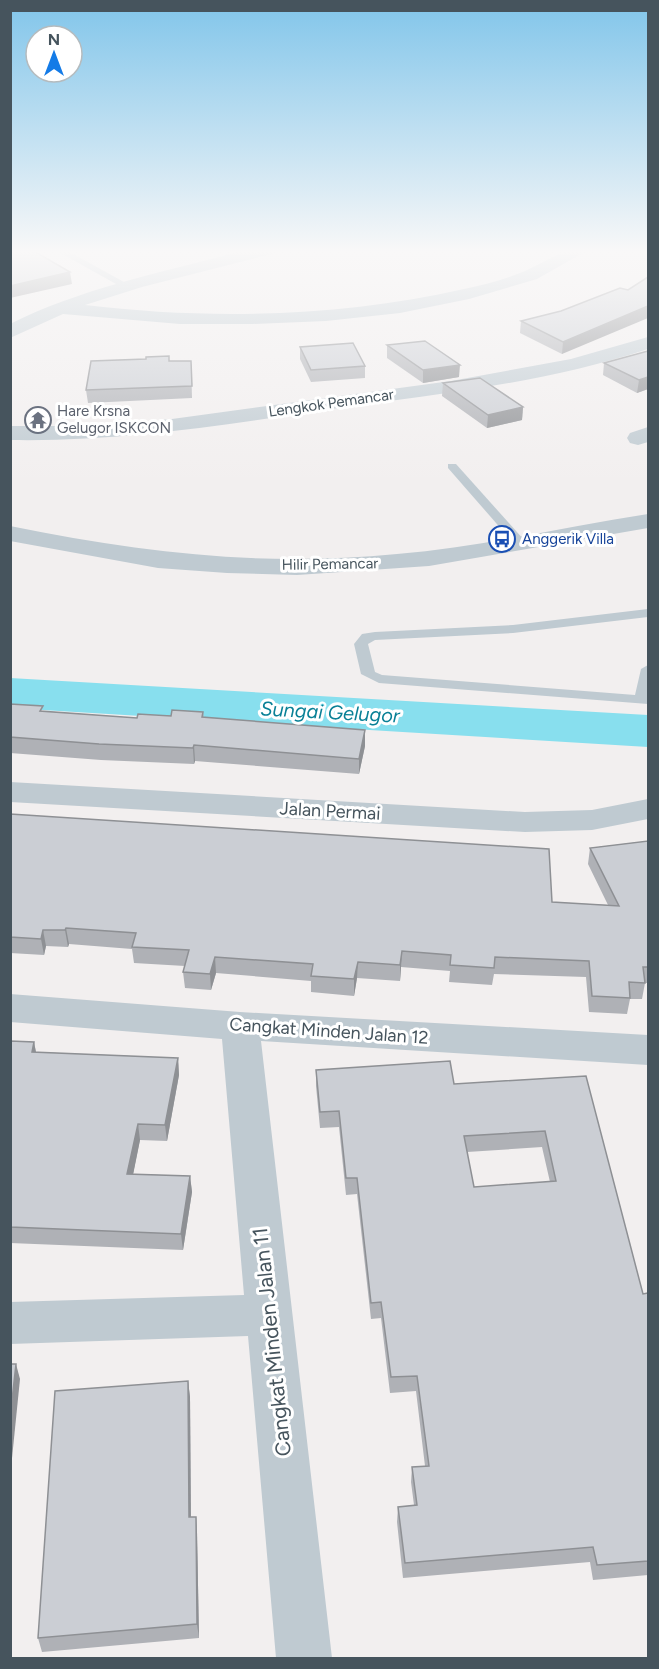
<svg xmlns="http://www.w3.org/2000/svg" width="659" height="1669" viewBox="0 0 659 1669" font-family="Figtree,sans-serif">
<style>
.lines{fill:none;stroke-linecap:round;stroke-linejoin:round}
.river{fill:#88dfee;fill-rule:evenodd}
.lane{fill:#bfcad1;fill-rule:evenodd}
.street{fill:#bfcad1;fill-rule:evenodd}
.wall{fill:#afb1b6;fill-rule:evenodd}
.shaded-wall{fill:#8e9094}
.building{fill:#cbced4;stroke:#8e9094;stroke-width:1.5;fill-rule:evenodd}
.labels{text-anchor:middle;stroke-width:6;stroke-linejoin:round;paint-order:stroke}
.far-street-label{font-size:15px;fill:#46545d;stroke:#fff}
.far-worship-label{font-size:15px;fill:#5b616d;stroke:#fff;text-anchor:start}
.far-transit-label{font-size:15px;fill:#164399;stroke:#fff;text-anchor:start}
.street-label{font-size:18px;fill:#46545d;stroke:#fff}
.water-label{font-size:20px;font-style:italic;fill:#098096;stroke:#fff}
.near-street-label{font-size:21px;fill:#46545d;stroke:#fff}
</style>
<rect width="100%" height="100%" fill="#f2efef"/>
<g class="lines">
<path class="river" d="M 10,678 L 648,715 L 648,747 L 10,708 Z"/>
<g class="lane">
<path d="M 55,250 L 66,250 L 133,287 L 125,289 Z"/>
<path d="M 448,464 L 456,464 L 525,541 L 525,547 L 517,547 L 448,468 Z"/>
<path d="M 648,609 L 648,617 L 513,633 L 375,640 L 368,644 L 375,672 L 382,675 L 635,695 L 641,669 L 648,665 L 648,704 L 379,683 L 361,674 L 354,644 L 362,634 L 375,632 L 513,625 Z"/>
</g>
<g class="street">
<path d="M 245,250 L 274,250 L 272,254 L 142,287 L 85,305 C 210,320 341,317 464,289 C 484,285 506,279 525,271 C 552,259 557,250 588,250 L 537,279 L 469,299 L 400,313 L 326,321 L 252,324 L 180,324 L 63,314 L 10,338 L 10,324 C 84,287 165,272 245,250 Z"/>
<path d="M 648,337 L 648,349 C 545,383 438,394 332,409 C 225,425 119,442 10,440 L 10,426 L 91,426 L 172,419 L 451,381 L 571,359 Z"/>
<path d="M 648,427 L 648,442 L 638,445 L 630,443 L 627,438 L 630,433 Z"/>
<path d="M 648,514 L 648,528 L 429,566 L 297,575 L 227,573 L 158,568 L 10,541 L 10,526 C 144,553 261,567 397,554 C 482,547 564,527 648,514 Z"/>
<path d="M 10,782 L 525,812 L 592,810 L 648,799 L 648,819 L 592,830 L 525,832 L 10,802 Z"/>
<path d="M 10,994 L 240,1012 L 648,1035 L 648,1065 L 261,1041 L 332,1658 L 276,1658 L 248,1336 L 10,1344 L 10,1302 L 244,1295 L 222,1039 L 10,1022 Z"/>
</g>
</g>
<g class="wall">
<path d="M 628,290 L 562,354 L 520,333 L 521,321 L 561,311 Z"/>
<path d="M 387,345 L 459,377 L 423,383 L 387,358 Z"/>
<path d="M 300,347 L 365,366 L 365,378 L 311,382 L 300,359 Z"/>
<path d="M 648,351 L 648,389 L 637,393 L 603,375 L 604,363 Z"/>
<path d="M 169,361 L 191,361 L 192,398 L 88,403 L 86,390 Z"/>
<path d="M 443,383 L 523,407 L 522,420 L 487,428 L 442,396 Z"/>
<path d="M 10,704 L 43,711 L 137,718 L 203,712 L 204,718 L 365,730 L 365,746 L 359,774 L 195,761 L 194,764 L 101,760 L 10,753 Z"/>
<path d="M 10,814 L 552,902 L 608,905 L 588,864 L 590,848 L 648,841 L 648,983 L 645,983 L 642,999 L 630,999 L 627,1014 L 589,1012 L 586,977 L 494,974 L 492,985 L 449,982 L 450,971 L 401,967 L 400,981 L 357,978 L 354,996 L 311,992 L 311,981 L 216,973 L 211,990 L 185,988 L 183,972 L 185,966 L 134,963 L 132,949 L 69,944 L 68,947 L 46,946 L 44,955 L 10,953 Z"/>
<path d="M 10,1041 L 34,1042 L 36,1052 L 178,1058 L 179,1075 L 167,1141 L 140,1140 L 133,1174 L 190,1176 L 192,1192 L 183,1250 L 10,1243 Z"/>
<path d="M 316,1070 L 454,1084 L 586,1076 L 643,1294 L 648,1296 L 648,1575 L 593,1580 L 590,1562 L 403,1578 L 397,1522 L 398,1507 L 414,1505 L 411,1482 L 412,1467 L 425,1466 L 416,1391 L 390,1393 L 381,1318 L 371,1319 L 357,1194 L 346,1195 L 339,1127 L 320,1128 L 316,1086 ZM 542,1147 L 550,1182 L 474,1187 L 467,1152 Z"/>
<path d="M 188,1381 L 190,1397 L 191,1517 L 196,1517 L 197,1532 L 199,1638 L 42,1652 L 38,1638 Z"/>
</g>
<g class="shaded-wall">
<path d="M 70,272 L 72,284 L 10,298 L 10,286 Z"/>
<path d="M 648,306 L 648,318 L 562,354 L 563,342 Z"/>
<path d="M 460,365 L 459,377 L 423,383 L 423,370 Z"/>
<path d="M 648,377 L 648,389 L 637,393 L 639,380 Z"/>
<path d="M 523,407 L 522,420 L 487,428 L 488,415 Z"/>
<path d="M 365,730 L 365,746 L 359,774 L 359,759 Z"/>
<path d="M 194,745 L 195,761 L 194,764 L 193,748 Z"/>
<path d="M 66,928 L 69,944 L 68,947 L 65,930 Z"/>
<path d="M 43,930 L 46,946 L 44,955 L 41,939 Z"/>
<path d="M 402,951 L 401,967 L 400,981 L 400,965 Z"/>
<path d="M 215,957 L 216,973 L 211,990 L 210,974 Z"/>
<path d="M 358,962 L 357,978 L 354,996 L 354,979 Z"/>
<path d="M 34,1042 L 37,1058 L 32,1052 Z"/>
<path d="M 178,1058 L 179,1075 L 167,1141 L 165,1125 Z"/>
<path d="M 138,1124 L 140,1140 L 130,1190 L 127,1174 Z"/>
<path d="M 190,1176 L 192,1192 L 183,1250 L 181,1234 Z"/>
<path d="M 16,1364 L 20,1379 L 10,1478 L 10,1418 Z"/>
<path d="M 188,1381 L 190,1397 L 191,1532 L 189,1517 Z"/>
<path d="M 196,1517 L 197,1532 L 199,1638 L 197,1624 Z"/>
</g>
<g class="building">
<path d="M 10,250 L 32,250 L 70,272 L 10,286 Z"/>
<path d="M 648,277 L 648,306 L 563,342 L 521,321 L 561,311 L 620,288 L 628,290 Z"/>
<path d="M 425,341 L 460,365 L 423,370 L 387,345 Z"/>
<path d="M 353,343 L 365,366 L 311,370 L 300,347 Z"/>
<path d="M 648,351 L 648,377 L 639,380 L 604,363 Z"/>
<path d="M 169,356 L 169,361 L 191,361 L 192,386 L 86,390 L 91,361 L 146,359 L 146,357 Z"/>
<path d="M 480,378 L 523,407 L 488,415 L 443,383 Z"/>
<path d="M 10,704 L 43,706 L 40,711 L 137,718 L 138,714 L 171,716 L 172,710 L 203,712 L 202,717 L 365,730 L 359,759 L 194,745 L 193,748 L 99,744 L 10,737 Z"/>
<path d="M 10,814 L 549,849 L 552,902 L 619,906 L 590,848 L 648,841 L 648,967 L 643,967 L 645,983 L 629,982 L 630,998 L 592,996 L 589,961 L 495,957 L 494,968 L 450,965 L 451,955 L 402,951 L 400,965 L 358,962 L 354,979 L 311,976 L 313,964 L 215,957 L 210,974 L 183,972 L 189,950 L 132,947 L 136,933 L 66,928 L 65,930 L 43,930 L 41,939 L 10,937 Z"/>
<path d="M 10,1041 L 34,1042 L 32,1052 L 178,1058 L 165,1125 L 138,1124 L 127,1174 L 190,1176 L 181,1234 L 10,1227 Z"/>
<path d="M 450,1061 L 454,1084 L 586,1076 L 643,1294 L 648,1293 L 648,1561 L 597,1565 L 593,1547 L 405,1563 L 398,1507 L 417,1505 L 412,1467 L 429,1466 L 417,1376 L 391,1377 L 381,1302 L 371,1303 L 357,1178 L 346,1178 L 339,1111 L 320,1112 L 316,1070 ZM 545,1131 L 556,1181 L 474,1187 L 464,1136 Z"/>
<path d="M 10,1364 L 16,1364 L 10,1418 Z"/>
<path d="M 188,1381 L 189,1517 L 196,1517 L 197,1624 L 38,1638 L 55,1391 Z"/>
</g>
<linearGradient id="sky" x2="0" y2="1"><stop stop-color="#81c5ea"/><stop offset="0.52" stop-color="#f9f8f8"/><stop offset="1" stop-color="#f9f8f8" stop-opacity="0"/></linearGradient>
<rect width="659" height="484" fill="url(#sky)"/>
<defs>
<symbol id="temple-ring" viewBox="-11 -11 22 22"><circle r="9.5" fill="#fff" stroke="#6b7280" stroke-width="1.5"/><path d="M0-6L5-2H3V0L6.5 2.5H4V6H1.5V3h-3V6H-4V2.5H-6.5L-3 0V-2H-5Z" fill="#6b7280"/></symbol>
<symbol id="bus-ring" viewBox="-11 -11 22 22"><circle r="9.5" fill="#fff" stroke="#1a4fb4" stroke-width="1.5"/><path d="M-5-6H5V4H4V6H2V4H-2V6H-4V4H-5ZM-3.5-4V0h7V-4ZM-3.5 1.2v1.5H-2V1.2ZM2 1.2v1.5H3.5V1.2Z" fill="#1a4fb4"/></symbol>
</defs>
<g fill-rule="evenodd">
<use href="#temple-ring" x="23" y="405" width="30" height="30"/>
<use href="#bus-ring" x="487" y="524" width="30" height="30"/>
</g>
<g class="labels">
<g class="far-street-label">
<text transform="translate(331 403) rotate(-8)" y="5">Lengkok Pemancar</text>
<text transform="translate(330 564) rotate(-1)" y="5">Hilir Pemancar</text>
</g>
<g class="far-worship-label">
<text x="57" y="416">Hare Krsna<tspan x="57" dy="17">Gelugor ISKCON</tspan></text>
</g>
<g class="far-transit-label">
<text x="522" y="544">Anggerik Villa</text>
</g>
<g class="street-label">
<text transform="translate(330 811) rotate(3)" y="6">Jalan Permai</text>
<text transform="translate(329 1031) rotate(4)" y="6">Cangkat Minden Jalan 12</text>
</g>
<g class="water-label">
<text transform="translate(330 712) rotate(3)" y="7">Sungai Gelugor</text>
</g>
<g class="near-street-label">
<text transform="translate(272 1342) rotate(-96)" y="7">Cangkat Minden Jalan 11</text>
</g>
</g>
<rect width="659" height="1669" fill="none" stroke="#46545d" stroke-width="24"/>
<g transform="translate(54 54)"><circle r="28" fill="#ffffff" stroke="#b5bbbe" stroke-width="1.5"/>
<path d="M0-4.5L10 22L0 15L-10 22Z" fill="#147be7"/>
<text y="-9" font-size="16" font-weight="bold" text-anchor="middle" fill="#46545d">N</text>
</g>
</svg>
